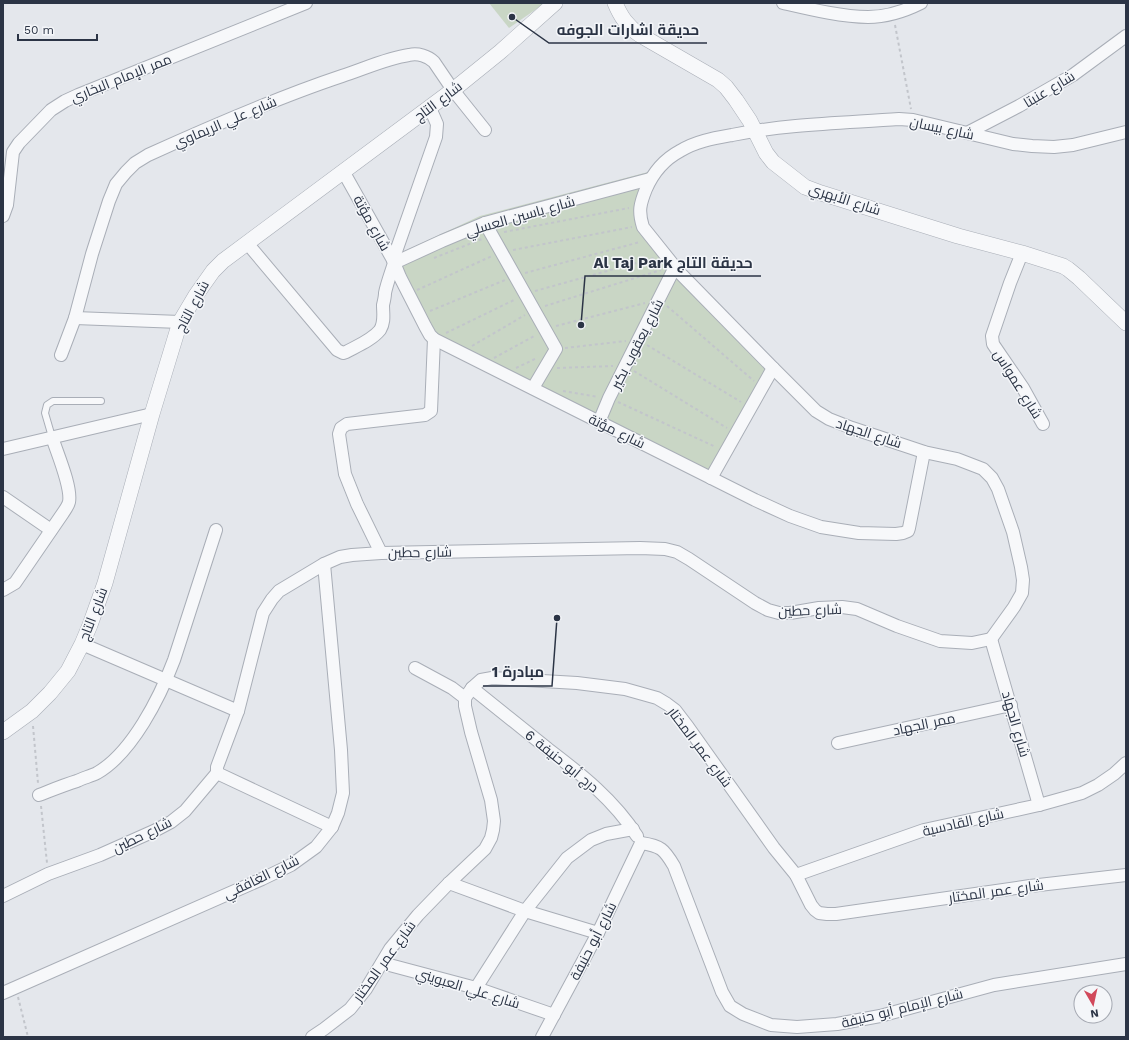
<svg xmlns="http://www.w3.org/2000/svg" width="1129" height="1040" viewBox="0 0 1129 1040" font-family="'Work Sans',Cairo,sans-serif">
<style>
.green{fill:#c9d6c5}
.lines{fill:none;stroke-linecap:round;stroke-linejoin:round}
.service-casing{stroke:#a9aeb7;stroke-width:8}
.minor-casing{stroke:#a9aeb7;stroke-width:14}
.tertiary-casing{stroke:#a9aeb7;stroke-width:16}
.path{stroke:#c2c5cb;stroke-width:2;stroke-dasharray:3 3;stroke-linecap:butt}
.service{stroke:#f7f8fa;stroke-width:6}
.minor{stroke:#f7f8fa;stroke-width:12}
.tertiary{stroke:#f7f8fa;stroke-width:15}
.labels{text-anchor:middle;stroke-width:3;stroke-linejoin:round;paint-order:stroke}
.street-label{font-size:14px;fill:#2b3445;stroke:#f4f6f9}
.leader{fill:none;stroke:#2b3445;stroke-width:1.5}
.callout-dot{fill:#2b3445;stroke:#f4f6f9;stroke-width:1.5}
.callout-label{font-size:15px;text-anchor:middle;font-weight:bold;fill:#2b3445;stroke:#f4f6f9;stroke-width:3;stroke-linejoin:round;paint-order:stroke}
</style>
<rect width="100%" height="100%" fill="#e4e7ec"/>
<g class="green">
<path d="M 489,3 L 545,3 L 509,28 Z"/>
<path d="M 652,171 L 639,226 L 772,366 L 709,470 L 599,418 L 434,336 L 396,255 L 480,216 Z"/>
</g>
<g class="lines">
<defs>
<path id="service" d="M 52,437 L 45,413 L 47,405 L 53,401 L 101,401"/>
<g id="minor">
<path d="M 783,3 C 809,9 842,17 868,17 C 886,17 905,11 921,3"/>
<path d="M 967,133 L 1019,106 L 1073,75 L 1126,36"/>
<path d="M 343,171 L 393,260 L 400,277 L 425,326 L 430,335 L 434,339 L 755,500 L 790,516 L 821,527 L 859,533 L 896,534 L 903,533 L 908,531 L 909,528 L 924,452"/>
<path d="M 3,216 L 7,205 L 13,152 L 19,143 L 51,110 L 65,101 L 78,95 L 306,3"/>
<path d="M 485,223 L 556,349 L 533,388"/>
<path d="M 247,243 L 337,350 L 343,353 L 346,352 C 357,346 372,340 380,330 C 385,322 383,314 383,305 C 384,301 385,297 385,293 C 387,283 391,273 394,263 L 442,241 L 485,223 L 650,179"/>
<path d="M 1022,253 L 1010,283 L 992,336 L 993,344 L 995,347 L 1023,388 L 1043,424"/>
<path d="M 393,260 L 436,137 L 437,124 L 430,108"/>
<path d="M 75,318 L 180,322"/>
<path d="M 61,355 L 75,318 L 92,254 L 109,201 L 116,184 L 126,172 L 135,163 L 148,155 C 212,126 276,98 342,76 C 364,69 387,58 409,55 C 418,53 428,56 434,62 L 453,90 L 485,130"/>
<path d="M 599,422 L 609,398 L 675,267"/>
<path d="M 3,449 L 152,414"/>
<path d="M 711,478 L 773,368"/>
<path d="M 3,497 L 51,530"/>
<path d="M 381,553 L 357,504 L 345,474 L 339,434 L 341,428 L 347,424 L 425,415 L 431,411 L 434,339"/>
<path d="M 3,590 L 15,583 L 63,513 C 65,510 68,506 69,502 C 72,487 57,453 52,437"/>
<path d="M 991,639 L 1014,607 L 1022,593 L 1023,580 L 1021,567 L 1013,532 L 998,489 L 992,478 L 983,469 L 957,459 L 924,452 L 852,428 L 829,419 L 816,411 L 773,368 L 679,272 L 643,227 C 638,211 640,204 646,189 C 653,173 665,159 680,151 C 696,141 715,138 732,135 C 787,124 844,123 899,119 L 913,120 L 1013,144 L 1032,146 L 1054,147 L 1073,145 L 1126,132"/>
<path d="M 991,639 L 1039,805"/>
<path d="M 82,644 L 238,711"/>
<path d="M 415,668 L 452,688 L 465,698"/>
<path d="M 472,688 C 497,708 523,729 548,749 C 581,774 614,800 637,836"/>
<path d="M 838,743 L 1011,705"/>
<path d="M 217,773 L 332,827"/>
<path d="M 39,795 C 52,790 64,785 77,781 C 83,778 91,776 97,773 C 132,753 160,697 174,660 L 216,530"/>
<path d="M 641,843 C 661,846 664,849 674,866 L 722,992 L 730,1006 L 743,1014 L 771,1025 L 797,1027 L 837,1024 L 880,1016 L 994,985 L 1126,964"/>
<path d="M 796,875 L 924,830 L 1039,805 L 1082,793 L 1098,785 L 1114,774 L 1126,763"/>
<path d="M 449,883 L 525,911 L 598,933"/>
<path d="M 3,896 L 48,874 L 100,855 L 154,831 L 171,822 L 185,811 L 217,773 L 217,767 L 238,711 L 263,613 L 272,599 L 279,591 L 324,564 L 340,557 L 352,555 L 381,553 L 640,548 L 665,549 L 677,552 L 689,559 L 755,603 L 768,610 L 779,613 L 790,613 L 819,608 L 842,607 L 857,609 L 897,626 L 940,641 L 972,643 L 991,639"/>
<path d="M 382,963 L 476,988 L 554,1015"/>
<path d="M 476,988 L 525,911 L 567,858 L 591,840 L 606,834 L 633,829"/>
<path d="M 3,993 L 262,879 L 291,865 L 316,847 L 332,827 L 338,813 L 343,793 L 341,750 L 324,564"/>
<path d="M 312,1037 L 324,1029 L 350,1009 L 366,989 L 390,949 L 418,915 L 449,883 L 485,849 L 491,838 L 493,830 L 494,821 L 491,800 L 471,732 L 465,706 L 465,698 L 472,688 L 481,680 L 492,678 L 577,683 L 625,689 L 657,698 L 667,704 L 675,710 L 688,727 L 774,848 L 796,875 L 811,905 L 815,910 L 819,913 L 827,914 L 836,914 L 1030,886 L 1126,875"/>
<path d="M 542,1037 L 598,933 L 641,843"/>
</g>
<g id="tertiary">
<path d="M 615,3 C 621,17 627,26 640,35 L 718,80 L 726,87 L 736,100 L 750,121 L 766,153 L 773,162 L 805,187 L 821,193 L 958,236 L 1022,253 L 1063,266 L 1068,269 L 1079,278 L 1126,323"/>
<path d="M 3,732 L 32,711 L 50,693 L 68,671 L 82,644 L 90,625 L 105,583 L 152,414 L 180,322 L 196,295 L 213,271 L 223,261 L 453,90 L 500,52 L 555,3"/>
</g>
</defs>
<use href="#service" class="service-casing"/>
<use href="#minor" class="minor-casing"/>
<use href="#tertiary" class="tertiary-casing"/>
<g class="path">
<path d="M 895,25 L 911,109"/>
<path d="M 504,232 L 629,208"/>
<path d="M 513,250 L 632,227"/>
<path d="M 434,258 L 482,239"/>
<path d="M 525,273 L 640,242"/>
<path d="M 417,290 L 492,256"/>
<path d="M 535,291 L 654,258"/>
<path d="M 545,306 L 661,270"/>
<path d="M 667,306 L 754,381"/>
<path d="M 430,311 L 505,280"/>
<path d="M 556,326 L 645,303"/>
<path d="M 446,333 L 516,299"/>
<path d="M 647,345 L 741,402"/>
<path d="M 472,346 L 525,315"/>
<path d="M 565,348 L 626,341"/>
<path d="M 494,358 L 536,335"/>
<path d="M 516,368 L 537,358"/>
<path d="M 557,368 L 613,366"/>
<path d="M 634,371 L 727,428"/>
<path d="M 563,391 L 598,397"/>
<path d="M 618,402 L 716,447"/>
<path d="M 33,726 L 38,783"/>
<path d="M 41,806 L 47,863"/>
<path d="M 18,997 L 28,1037"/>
</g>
<use href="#service" class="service"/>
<use href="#minor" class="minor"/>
<use href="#tertiary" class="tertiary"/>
</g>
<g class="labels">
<g class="street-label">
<text transform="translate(121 78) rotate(-22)" y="5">ممر الإمام البخاري</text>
<text transform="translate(1049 89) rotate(-31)" y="5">شارع عنبتا</text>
<text transform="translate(438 101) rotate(-37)" y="5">شارع التاج</text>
<text transform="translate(225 122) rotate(-23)" y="5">شارع علي الريماوي</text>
<text transform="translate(942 128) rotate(12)" y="5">شارع بيسان</text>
<text transform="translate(845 199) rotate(18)" y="5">شارع الأبهري</text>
<text transform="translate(520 216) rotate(-16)" y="5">شارع ياسين العسلي</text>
<text transform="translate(372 223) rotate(61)" y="5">شارع مؤتة</text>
<text transform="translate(192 306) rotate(-62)" y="5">شارع التاج</text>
<text transform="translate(637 344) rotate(-63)" y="5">شارع يعقوب بكير</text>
<text transform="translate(1018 384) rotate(58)" y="5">شارع عمواس</text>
<text transform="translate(617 431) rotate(26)" y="5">شارع مؤتة</text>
<text transform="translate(869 433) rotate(18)" y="5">شارع الجهاد</text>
<text transform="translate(420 552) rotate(-1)" y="5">شارع حطين</text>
<text transform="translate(810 610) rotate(-2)" y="5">شارع حطين</text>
<text transform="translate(93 614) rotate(-69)" y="5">شارع التاج</text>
<text transform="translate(924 724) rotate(-12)" y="5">ممر الجهاد</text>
<text transform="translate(1016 724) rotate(74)" y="5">شارع الجهاد</text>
<text transform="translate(700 747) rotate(53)" y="5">شارع عمر المختار</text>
<text transform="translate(562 761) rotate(39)" y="5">درج أبو حنيفة 6</text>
<text transform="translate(963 822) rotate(-13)" y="5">شارع القادسية</text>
<text transform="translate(142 835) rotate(-26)" y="5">شارع حطين</text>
<text transform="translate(261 877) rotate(-26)" y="5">شارع الغافقي</text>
<text transform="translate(996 891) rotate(-8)" y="5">شارع عمر المختار</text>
<text transform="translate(593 941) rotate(-63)" y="5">شارع أبو حنيفة</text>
<text transform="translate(384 961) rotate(-54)" y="5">شارع عمر المختار</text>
<text transform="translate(468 988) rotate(17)" y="5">شارع علي العبويني</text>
<text transform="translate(902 1008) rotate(-14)" y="5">شارع الإمام أبو حنيفة</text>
</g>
</g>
<path class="leader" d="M512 17L549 43H707M581 325L585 276H761M557 618L552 686H483"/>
<g class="callout-dot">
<circle cx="512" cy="17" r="4"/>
<circle cx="581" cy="325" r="4"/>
<circle cx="557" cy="618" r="4"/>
</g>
<g class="callout-label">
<text x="628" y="35">حديقة اشارات الجوفه</text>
<text x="673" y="268">Al Taj Park حديقة التاج</text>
<text x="518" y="677">مبادرة 1</text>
</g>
<rect width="1129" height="1040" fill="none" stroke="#2b3445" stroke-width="8"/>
<g transform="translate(1093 1004) rotate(171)"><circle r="19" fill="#f4f6f9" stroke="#a4a8b1"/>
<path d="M0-3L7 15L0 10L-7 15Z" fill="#d1495b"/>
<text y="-6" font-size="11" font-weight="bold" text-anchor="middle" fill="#2b3445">N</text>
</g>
<path d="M18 34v6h79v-6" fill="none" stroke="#2b3445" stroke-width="2"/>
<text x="24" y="34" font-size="12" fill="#2b3445" stroke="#f4f6f9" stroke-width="3" paint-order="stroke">50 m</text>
</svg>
